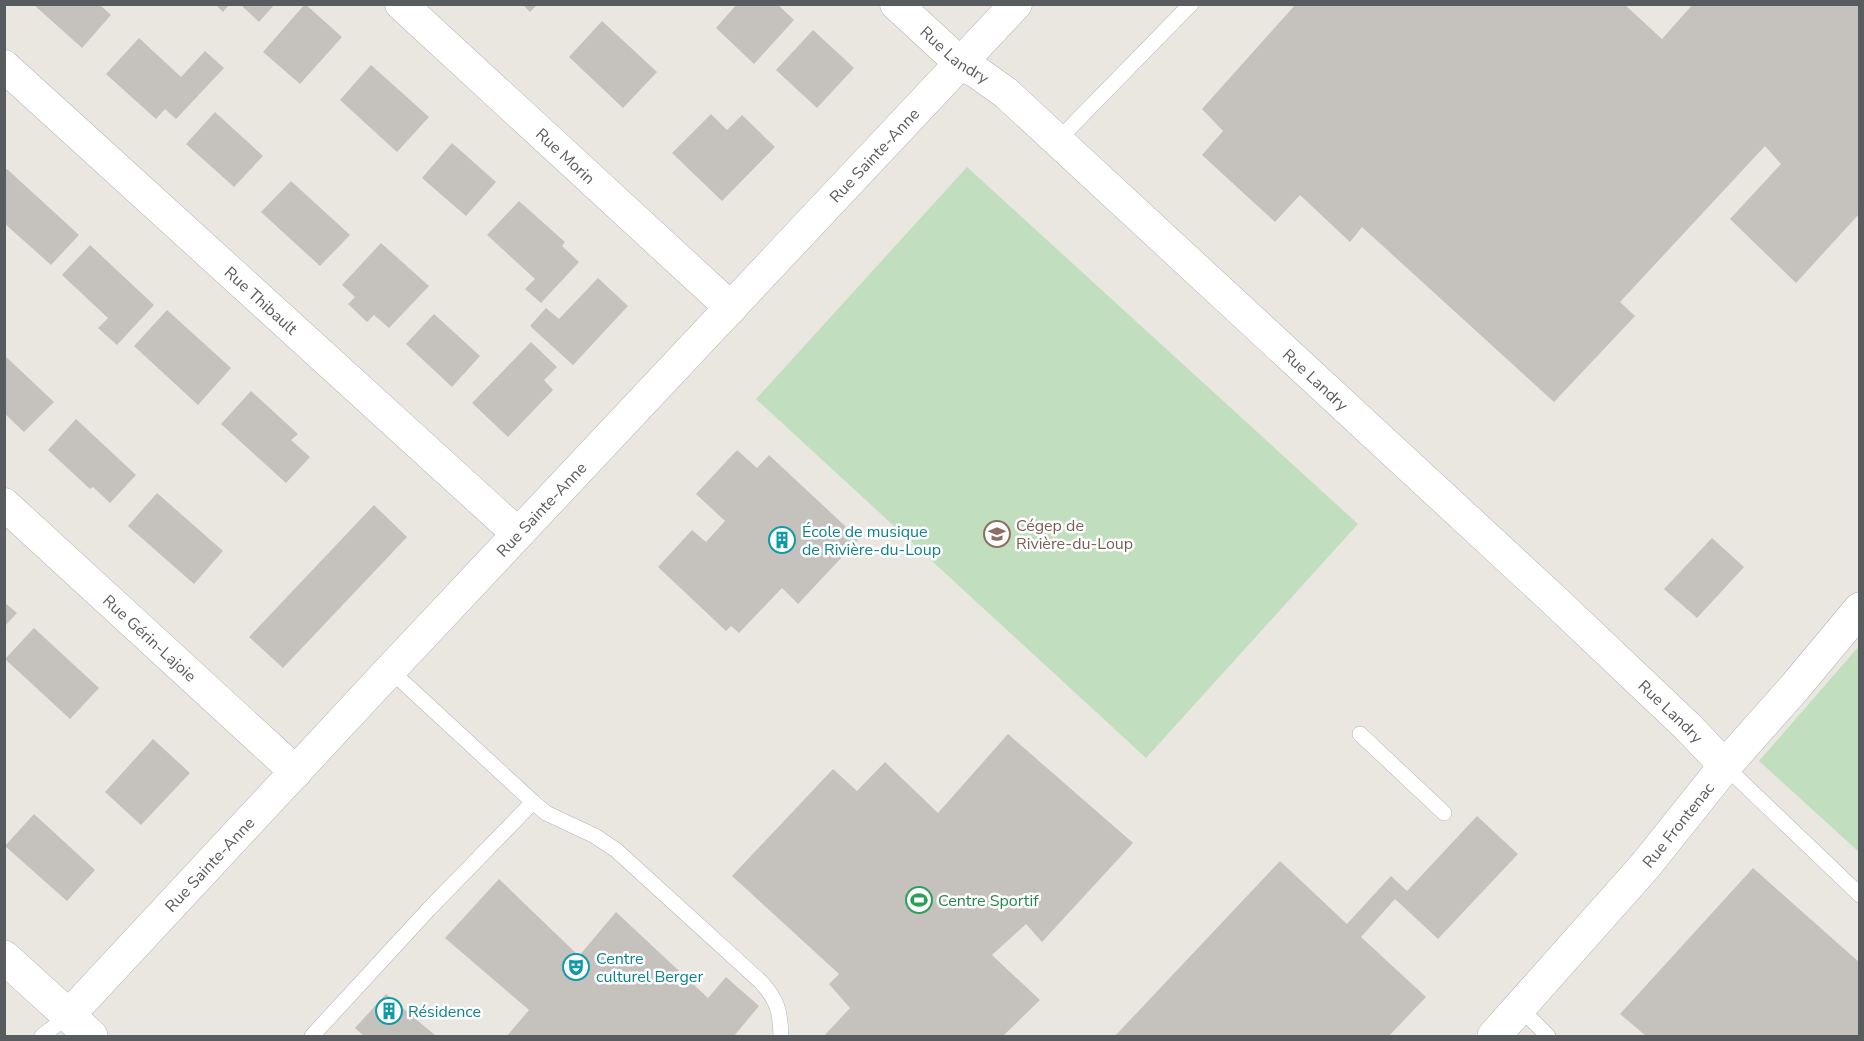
<svg xmlns="http://www.w3.org/2000/svg" width="1864" height="1041" viewBox="0 0 1864 1041" font-family="'Nunito Sans',sans-serif">
<style>
.green{fill:#c1dfbf}
.building{fill:#c5c2bd}
.lines{fill:none;stroke-linecap:round;stroke-linejoin:round}
.lane-casing{stroke:#b1b3b7;stroke-width:16}
.street-casing{stroke:#b1b3b7;stroke-width:33}
.secondary-casing{stroke:#b0b3b6;stroke-width:34}
.lane{stroke:#fff;stroke-width:15}
.street{stroke:#fff;stroke-width:32}
.secondary{stroke:#fff;stroke-width:33}
.labels{text-anchor:middle;stroke-width:5;stroke-linejoin:round;paint-order:stroke}
.street-label{font-size:16px;fill:#595c5f;stroke:#fff}
.education-label{font-size:16px;fill:#785e54;stroke:#fff;text-anchor:start}
.culture-label{font-size:16px;fill:#0d838f;stroke:#fff;text-anchor:start}
.leisure-label{font-size:16px;fill:#27864d;stroke:#fff;text-anchor:start}
</style>
<rect width="100%" height="100%" fill="#eae7e0"/>
<g class="green">
<path d="M 967,167 L 1358,524 L 1146,758 L 756,399 Z"/>
<path d="M 1859,646 L 1859,852 L 1759,761 Z"/>
</g>
<g class="building">
<path d="M 33,4 L 99,4 L 111,15 L 82,48 Z"/>
<path d="M 215,4 L 230,4 L 223,12 Z"/>
<path d="M 240,4 L 275,4 L 259,22 Z"/>
<path d="M 305,4 L 342,37 L 300,84 L 263,52 Z"/>
<path d="M 522,4 L 538,4 L 530,12 Z"/>
<path d="M 737,4 L 777,4 L 794,20 L 754,64 L 716,28 Z"/>
<path d="M 1296,4 L 1624,4 L 1662,39 L 1693,4 L 1860,4 L 1860,213 L 1796,283 L 1730,219 L 1781,164 L 1765,146 L 1620,302 L 1635,316 L 1554,402 L 1362,227 L 1350,242 L 1300,195 L 1275,222 L 1202,155 L 1223,131 L 1202,109 Z"/>
<path d="M 602,21 L 657,72 L 623,108 L 569,57 Z"/>
<path d="M 813,30 L 854,68 L 817,108 L 776,70 Z"/>
<path d="M 139,38 L 181,77 L 205,51 L 224,68 L 176,119 L 165,109 L 156,119 L 106,74 Z"/>
<path d="M 371,65 L 429,117 L 397,152 L 340,100 Z"/>
<path d="M 215,112 L 263,156 L 234,187 L 186,144 Z"/>
<path d="M 711,114 L 727,130 L 742,115 L 775,147 L 722,201 L 672,153 Z"/>
<path d="M 452,143 L 496,182 L 466,216 L 422,178 Z"/>
<path d="M 7,169 L 79,235 L 51,265 L 4,223 L 4,172 Z"/>
<path d="M 291,181 L 350,235 L 320,266 L 261,212 Z"/>
<path d="M 519,201 L 565,242 L 562,246 L 579,262 L 541,303 L 525,289 L 535,279 L 487,235 Z"/>
<path d="M 381,243 L 429,286 L 389,328 L 374,315 L 367,322 L 348,304 L 355,297 L 342,285 Z"/>
<path d="M 90,245 L 154,305 L 117,345 L 98,328 L 108,318 L 62,275 Z"/>
<path d="M 598,278 L 628,306 L 573,365 L 530,326 L 546,308 L 559,319 Z"/>
<path d="M 167,310 L 231,368 L 198,405 L 134,346 Z"/>
<path d="M 434,314 L 480,356 L 452,387 L 406,344 Z"/>
<path d="M 531,342 L 557,367 L 544,380 L 553,390 L 508,437 L 472,403 Z"/>
<path d="M 4,355 L 54,402 L 24,432 L 4,413 Z"/>
<path d="M 251,391 L 298,434 L 291,440 L 310,457 L 286,483 L 221,424 Z"/>
<path d="M 76,419 L 136,475 L 110,503 L 93,487 L 90,489 L 48,450 Z"/>
<path d="M 737,450 L 757,468 L 769,455 L 859,539 L 798,604 L 782,588 L 739,633 L 731,626 L 726,631 L 658,567 L 692,530 L 706,542 L 725,521 L 696,494 Z"/>
<path d="M 157,493 L 223,551 L 194,584 L 128,526 Z"/>
<path d="M 374,505 L 407,537 L 283,668 L 249,637 Z"/>
<path d="M 1712,538 L 1744,567 L 1697,618 L 1664,589 Z"/>
<path d="M 4,602 L 17,613 L 4,627 Z"/>
<path d="M 34,628 L 99,688 L 70,719 L 5,659 Z"/>
<path d="M 1008,734 L 1133,843 L 1042,942 L 1026,924 L 992,955 L 1040,1000 L 1003,1036 L 824,1036 L 850,1008 L 829,984 L 839,974 L 732,876 L 833,769 L 857,791 L 885,762 L 938,813 Z"/>
<path d="M 153,739 L 190,773 L 141,825 L 105,792 Z"/>
<path d="M 34,814 L 95,870 L 67,901 L 5,846 Z"/>
<path d="M 1477,816 L 1518,854 L 1438,939 L 1395,899 L 1361,937 L 1426,997 L 1389,1036 L 1115,1036 L 1280,861 L 1347,924 L 1391,876 L 1407,891 Z"/>
<path d="M 1753,868 L 1860,963 L 1860,1036 L 1646,1036 L 1620,1014 Z"/>
<path d="M 499,879 L 579,956 L 616,912 L 708,998 L 726,977 L 759,1006 L 734,1036 L 507,1036 L 529,1010 L 445,938 Z"/>
<path d="M 386,994 L 436,1036 L 364,1036 L 355,1028 Z"/>
</g>
<g class="lines">
<defs>
<g id="lane">
<path d="M 1057,141 L 1191,4"/>
<path d="M 1360,734 L 1444,813"/>
<path d="M 1725,766 L 1860,895"/>
<path d="M 533,802 L 546,813 L 595,836 L 616,850 L 761,982 C 778,1001 780,1011 781,1036"/>
<path d="M 1520,1008 L 1548,1036"/>
<path d="M 42,1036 L 69,1015"/>
<path d="M 312,1036 L 429,909 L 533,802 L 390,670"/>
</g>
<g id="street">
<path id="s1" d="M 401,4 L 731,308"/>
<path id="s2" d="M 896,4 L 960,63 L 978,73 L 1006,93 L 1554,600 L 1688,727 L 1725,766"/>
<path id="s3" d="M 4,66 L 518,534"/>
<path id="s4" d="M 4,504 L 296,772"/>
<path id="s5" d="M 69,1015 L 390,670 L 1016,4"/>
</g>
<g id="secondary">
<path d="M 4,957 L 91,1036"/>
<path id="s6" d="M 1494,1036 L 1645,866 L 1725,766 L 1795,687 L 1860,609"/>
</g>
</defs>
<use href="#lane" class="lane-casing"/>
<use href="#street" class="street-casing"/>
<use href="#secondary" class="secondary-casing"/>
<use href="#lane" class="lane"/>
<use href="#street" class="street"/>
<use href="#secondary" class="secondary"/>
</g>
<defs>
<symbol id="university-ring" viewBox="-11 -11 22 22"><circle r="9.5" fill="#fff" stroke="#8d6e63" stroke-width="1.5"/><path d="M0-5L7-2L0 1L-7-2ZM-4 1L0 2.5L4 1V4Q0 6-4 4Z" fill="#8d6e63"/></symbol>
<symbol id="building-ring" viewBox="-11 -11 22 22"><circle r="9.5" fill="#fff" stroke="#0f9aa8" stroke-width="1.5"/><path d="M-4-6H4V6H1V3H-1V6H-4ZM-2.5-4.3h1.7v1.8h-1.7ZM.8-4.3h1.7v1.8H.8ZM-2.5-1h1.7V.8h-1.7ZM.8-1h1.7V.8H.8Z" fill="#0f9aa8"/></symbol>
<symbol id="stadium-ring" viewBox="-11 -11 22 22"><circle r="9.5" fill="#fff" stroke="#2e9e5b" stroke-width="1.5"/><path d="M0-5a6.5 5 0 1 0 0 10a6.5 5 0 1 0 0-10ZM-3.5-1.8h7v3.6h-7Z" fill="#2e9e5b"/></symbol>
<symbol id="theatre-ring" viewBox="-11 -11 22 22"><circle r="9.5" fill="#fff" stroke="#0f9aa8" stroke-width="1.5"/><path d="M-5-5.5Q0-4 5-5.5V0Q5 5 0 6Q-5 5-5 0ZM-3.3-2.5H-1v1.5H-3.3ZM1-2.5H3.3v1.5H1ZM-2.8 1Q0 5.5 2.8 1Z" fill="#0f9aa8"/></symbol>
</defs>
<g fill-rule="evenodd">
<use href="#university-ring" x="982" y="519" width="30" height="30"/>
<use href="#building-ring" x="767" y="525" width="30" height="30"/>
<use href="#stadium-ring" x="904" y="885" width="30" height="30"/>
<use href="#theatre-ring" x="561" y="952" width="30" height="30"/>
<use href="#building-ring" x="374" y="996" width="30" height="30"/>
</g>
<g class="labels">
<g class="street-label">
<text dy="6" stroke="none"><textPath href="#s2" startOffset="78">Rue Landry</textPath></text>
<text dy="6" stroke="none"><textPath href="#s5" startOffset="1178">Rue Sainte-Anne</textPath></text>
<text dy="6" stroke="none"><textPath href="#s1" startOffset="224">Rue Morin</textPath></text>
<text dy="6" stroke="none"><textPath href="#s3" startOffset="348">Rue Thibault</textPath></text>
<text dy="6" stroke="none"><textPath href="#s2" startOffset="564">Rue Landry</textPath></text>
<text dy="6" stroke="none"><textPath href="#s5" startOffset="692">Rue Sainte-Anne</textPath></text>
<text dy="6" stroke="none"><textPath href="#s4" startOffset="198">Rue Gérin-Lajoie</textPath></text>
<text dy="6" stroke="none"><textPath href="#s2" startOffset="1050">Rue Landry</textPath></text>
<text dy="6" stroke="none"><textPath href="#s6" startOffset="280">Rue Frontenac</textPath></text>
<text dy="6" stroke="none"><textPath href="#s5" startOffset="206">Rue Sainte-Anne</textPath></text>
</g>
<g class="education-label">
<text x="1016" y="531">Cégep de<tspan x="1016" dy="18">Rivière-du-Loup</tspan></text>
</g>
<g class="culture-label">
<text x="802" y="537">École de musique<tspan x="802" dy="18">de Rivière-du-Loup</tspan></text>
<text x="596" y="964">Centre<tspan x="596" dy="18">culturel Berger</tspan></text>
<text x="408" y="1017">Résidence</text>
</g>
<g class="leisure-label">
<text x="938" y="906">Centre Sportif</text>
</g>
</g>
<rect width="1864" height="1041" fill="none" stroke="#595c5f" stroke-width="12"/>
</svg>
